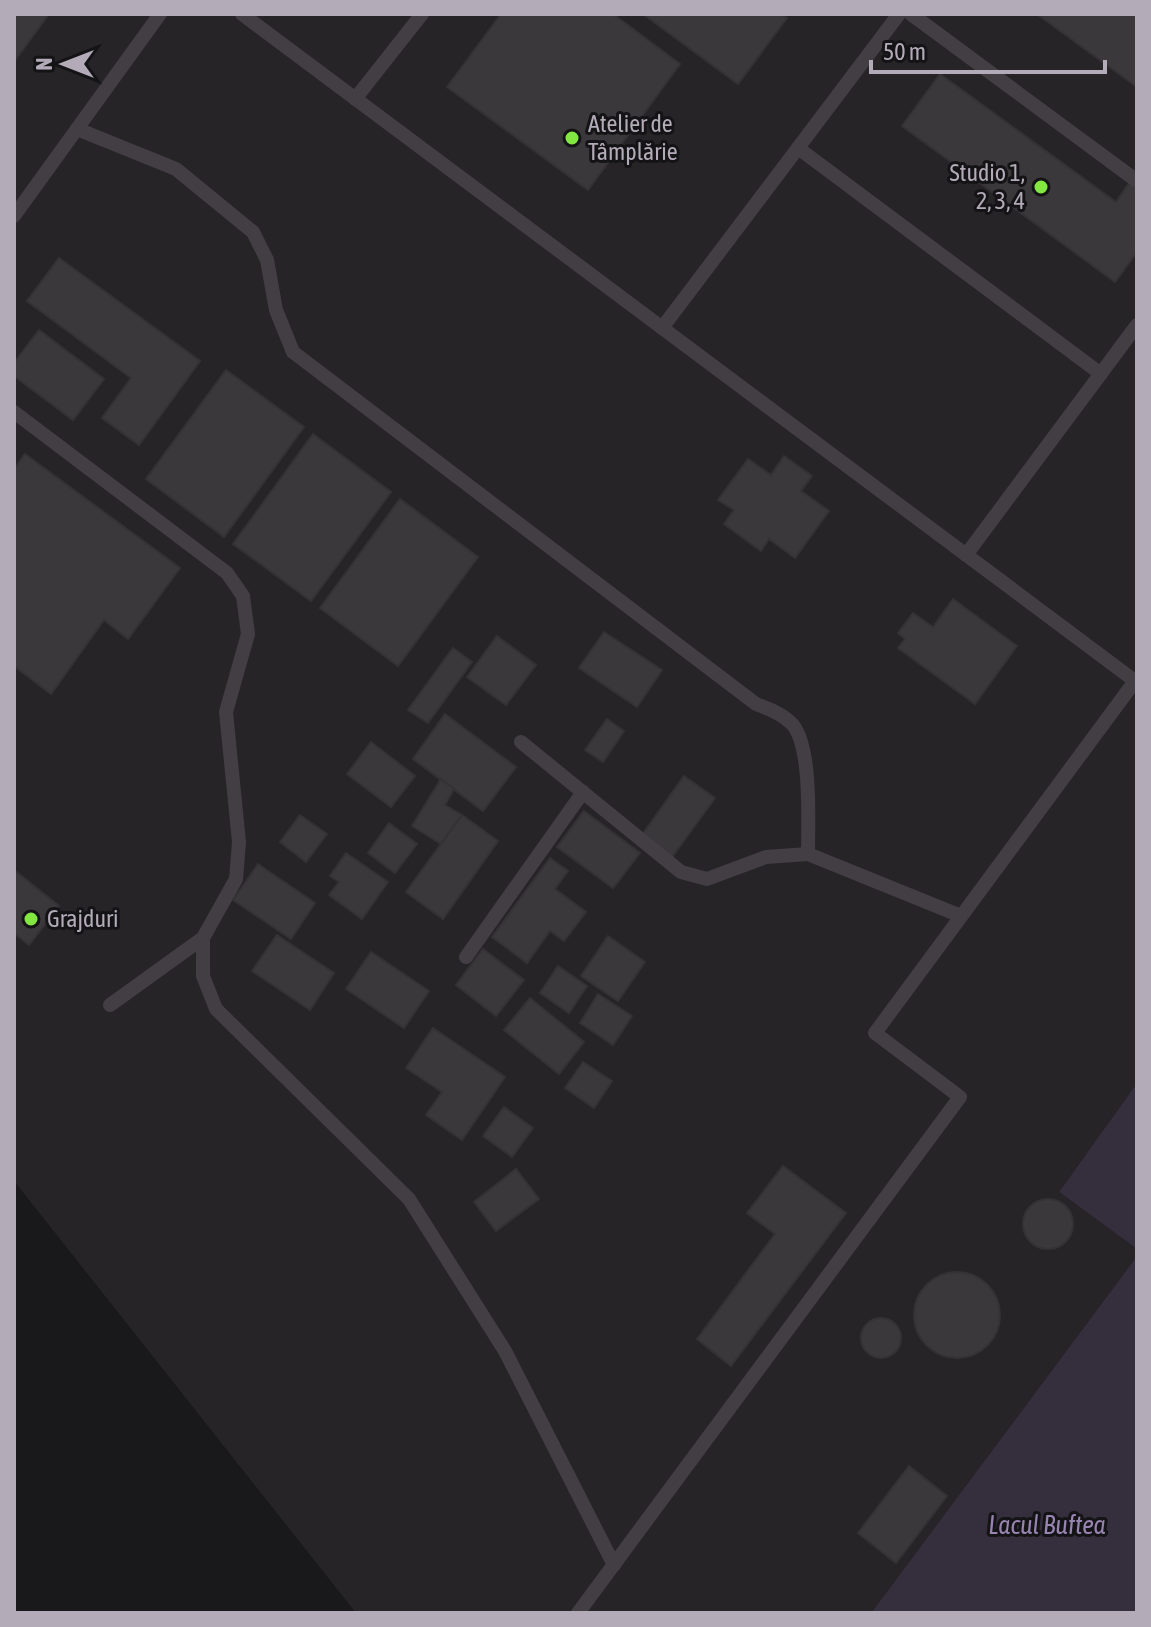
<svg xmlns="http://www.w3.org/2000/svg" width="1151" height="1627" viewBox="0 0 1151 1627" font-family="'Asap Condensed',sans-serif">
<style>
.built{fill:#262427}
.water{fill:#342e3d}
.building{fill:#3a383b;stroke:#353235;stroke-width:2}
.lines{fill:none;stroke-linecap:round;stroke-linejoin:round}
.lane{stroke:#423e43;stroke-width:14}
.poi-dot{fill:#82e841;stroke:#141315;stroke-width:3}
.labels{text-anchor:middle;stroke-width:6;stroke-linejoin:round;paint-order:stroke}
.poi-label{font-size:24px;fill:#b4abb9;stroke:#141315;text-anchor:start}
.water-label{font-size:26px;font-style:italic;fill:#9784b1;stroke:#141315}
</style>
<rect width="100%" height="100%" fill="#19181a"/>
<path class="built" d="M 14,14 L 1137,14 L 1137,1083 L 1059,1192 L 1137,1249 L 1137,1256 L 871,1613 L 356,1613 L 14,1181 Z"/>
<g class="water">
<path d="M 1137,1083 L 1137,1249 L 1059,1192 Z"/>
<path d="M 1137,1256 L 1137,1613 L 871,1613 Z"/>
</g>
<g class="building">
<path d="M 14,14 L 49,14 L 16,59 L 14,57 Z"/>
<path d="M 501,14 L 613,14 L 680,64 L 588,190 L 447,87 Z"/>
<path d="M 643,14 L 781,14 L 787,18 L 738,84 Z"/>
<path d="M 1037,14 L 1137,14 L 1137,87 Z"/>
<path d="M 940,74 L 1116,202 L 1137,172 L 1137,252 L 1115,282 L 902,126 Z"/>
<path d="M 59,258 L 200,361 L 139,445 L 102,418 L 131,378 L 27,301 Z"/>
<path d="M 39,330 L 104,379 L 73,420 L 14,376 L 14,363 Z"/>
<path d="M 226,370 L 304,427 L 224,537 L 146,479 Z"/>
<path d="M 313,434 L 391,492 L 311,601 L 233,544 Z"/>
<path d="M 25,454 L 180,568 L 128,639 L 104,620 L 51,694 L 14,666 L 14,469 Z"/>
<path d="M 784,456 L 812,476 L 801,491 L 829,511 L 795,558 L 769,539 L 761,551 L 724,524 L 734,510 L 718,500 L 748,459 L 771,475 Z"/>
<path d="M 400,499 L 478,557 L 398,666 L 320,608 Z"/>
<path d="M 953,599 L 1017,646 L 975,704 L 898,648 L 905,639 L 898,633 L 913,613 L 933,627 Z"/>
<path d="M 604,632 L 662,670 L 637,707 L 579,668 Z"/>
<path d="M 497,636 L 536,665 L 506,705 L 467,677 Z"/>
<path d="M 453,648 L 472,662 L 428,723 L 408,710 Z"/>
<path d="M 445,714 L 516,767 L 483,811 L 413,759 Z"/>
<path d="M 607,719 L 624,731 L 603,762 L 585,750 Z"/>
<path d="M 371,742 L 415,776 L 391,807 L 347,774 Z"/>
<path d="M 684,776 L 715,798 L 672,857 L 642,835 Z"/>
<path d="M 441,779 L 454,789 L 445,805 L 462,815 L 441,844 L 412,826 Z"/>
<path d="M 584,811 L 640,853 L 613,888 L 557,847 Z"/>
<path d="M 300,815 L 327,834 L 306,862 L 280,842 Z"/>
<path d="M 462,815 L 498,841 L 443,919 L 406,892 Z"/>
<path d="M 389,823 L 417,844 L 395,873 L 368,853 Z"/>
<path d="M 346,853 L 388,882 L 362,919 L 329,895 L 339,882 L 330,876 Z"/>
<path d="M 550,858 L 568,871 L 555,889 L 586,912 L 564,941 L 550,931 L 527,963 L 492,937 Z"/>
<path d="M 258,864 L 315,903 L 291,939 L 233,900 Z"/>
<path d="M 14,870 L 59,906 L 29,945 L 14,933 Z"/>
<path d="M 277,935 L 334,973 L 310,1010 L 252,971 Z"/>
<path d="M 608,936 L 645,962 L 618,1001 L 581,976 Z"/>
<path d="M 483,949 L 524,980 L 496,1016 L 456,985 Z"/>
<path d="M 371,952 L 429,991 L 404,1028 L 346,989 Z"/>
<path d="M 558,966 L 587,986 L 569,1013 L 540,993 Z"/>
<path d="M 598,994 L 632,1016 L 613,1045 L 580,1023 Z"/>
<path d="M 530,998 L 584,1042 L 559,1074 L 504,1030 Z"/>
<path d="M 433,1028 L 505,1077 L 462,1140 L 426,1115 L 442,1092 L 406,1068 Z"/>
<path d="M 583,1062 L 612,1081 L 594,1108 L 565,1088 Z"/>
<path d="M 504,1107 L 533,1128 L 512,1157 L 483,1136 Z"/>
<path d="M 783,1166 L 846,1213 L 731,1366 L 697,1339 L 775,1234 L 747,1213 Z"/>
<path d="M 516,1169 L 539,1199 L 496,1231 L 474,1202 Z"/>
<circle cx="1048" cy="1224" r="25"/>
<circle cx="957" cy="1315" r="43"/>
<circle cx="881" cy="1338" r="20"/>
<path d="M 909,1466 L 947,1496 L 896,1563 L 858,1533 Z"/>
</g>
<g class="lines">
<g class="lane">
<path d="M 242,14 L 1135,681 L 875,1033 L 960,1097 L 578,1613"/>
<path d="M 911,14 L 1137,181"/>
<path d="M 355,99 L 422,14"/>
<path d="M 77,129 L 176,169 L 253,232 L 267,260 L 276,310 L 293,352 L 756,704 C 769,709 783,714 793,725 C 812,749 808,823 808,854"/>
<path d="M 798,148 L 1101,374"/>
<path d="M 14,216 L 160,14"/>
<path d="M 662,328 L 899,14"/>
<path d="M 14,412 L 227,573 L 243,596 L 248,634 L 226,712 L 239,842 L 236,879 L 203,938 L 110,1005"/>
<path d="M 966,555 L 1137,325"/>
<path d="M 521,742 L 681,872 L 707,879 L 766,857 L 808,854 L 961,916"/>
<path d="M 203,938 L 203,976 L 216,1009 L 409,1199 L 505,1351 L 614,1565"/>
<path d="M 466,957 L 583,792"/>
</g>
</g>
<g class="poi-dot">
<circle cx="572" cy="138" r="8"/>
<circle cx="1041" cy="187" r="8"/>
<circle cx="31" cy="919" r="8"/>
</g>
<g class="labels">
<g class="poi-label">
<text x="588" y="132">Atelier de<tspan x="588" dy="28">Tâmplărie</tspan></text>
<text x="1025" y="181" text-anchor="end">Studio 1,<tspan x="1025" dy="28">2, 3, 4</tspan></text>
<text x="47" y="927">Grajduri</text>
</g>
<g class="water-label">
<text x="1047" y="1534">Lacul Buftea</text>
</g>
</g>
<rect width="1151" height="1627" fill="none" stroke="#b4abb9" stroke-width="32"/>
<g transform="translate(64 64) rotate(270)" stroke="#141315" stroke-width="6" paint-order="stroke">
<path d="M0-6L14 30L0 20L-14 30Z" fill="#b4abb9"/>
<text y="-12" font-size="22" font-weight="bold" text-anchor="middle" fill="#b4abb9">N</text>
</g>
<path d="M871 60v12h234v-12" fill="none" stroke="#b4abb9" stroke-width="4"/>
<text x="883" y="60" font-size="24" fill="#b4abb9" stroke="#141315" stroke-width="6" paint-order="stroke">50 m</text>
</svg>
